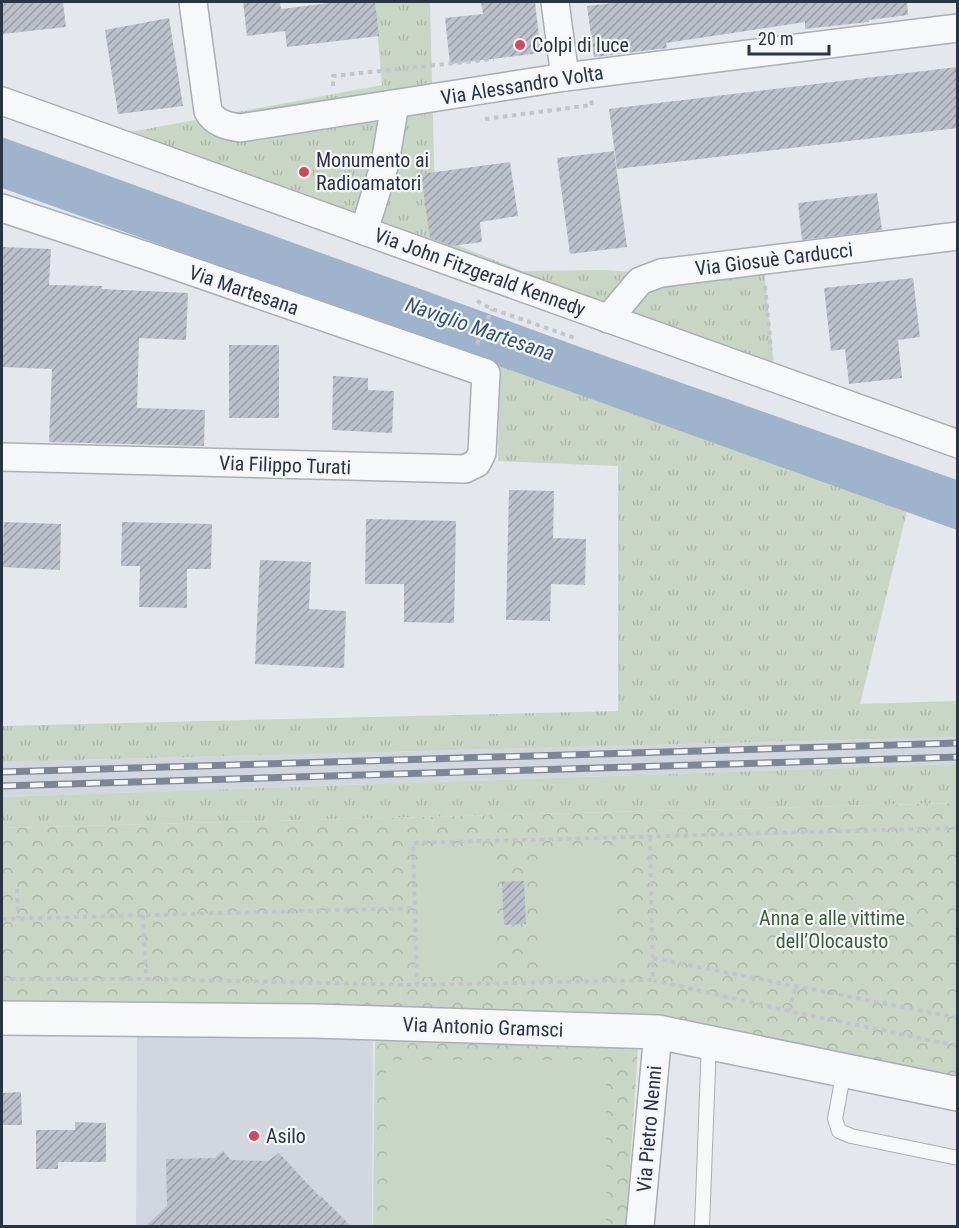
<svg xmlns="http://www.w3.org/2000/svg" width="959" height="1228" viewBox="0 0 959 1228" font-family="'Roboto Condensed',sans-serif">
<style>
.built{fill:#d2d6de}
.grass{fill:url(#grass-tufts)}
.park{fill:url(#park-crowns)}
.pitch{fill:#c9d6c5}
.water{fill:#9fb4cc}
.building{fill:url(#building-hatch)}
.lines{fill:none;stroke-linecap:round;stroke-linejoin:round}
.service-casing{stroke:#a9aeb7;stroke-width:16}
.minor-casing{stroke:#a9aeb7;stroke-width:30}
.tertiary-casing{stroke:#a9aeb7;stroke-width:36}
.path{stroke:#c2c5cb;stroke-width:4;stroke-dasharray:4.5 4.5;stroke-linecap:butt}
.service{stroke:#f7f8fa;stroke-width:14}
.minor{stroke:#f7f8fa;stroke-width:27}
.tertiary{stroke:#f7f8fa;stroke-width:33}
.rail-casing{stroke:#7d8696;stroke-width:7}
.rail{stroke:#f4f6f9;stroke-width:4.5;stroke-dasharray:14;stroke-linecap:butt}
.poi-dot{fill:#d1495b;stroke:#f4f6f9;stroke-width:2}
.labels{text-anchor:middle;stroke-width:4.5;stroke-linejoin:round;paint-order:stroke}
.poi-label{font-size:20px;fill:#2b3445;stroke:#f4f6f9;text-anchor:start}
.street-label{font-size:20px;fill:#2b3445;stroke:#f4f6f9}
.park-label{font-size:20px;fill:#3f6138;stroke:#f4f6f9}
.water-label{font-size:21px;font-style:italic;fill:#34527a;stroke:#f4f6f9}
</style>
<defs>
<pattern id="grass-tufts" width="24" height="20" patternUnits="userSpaceOnUse" patternTransform="scale(1.5)"><rect width="24" height="20" fill="#c9d6c5"/><path d="M3 7l-1-3M5 7V3M7 7l1-3M15 17l-1-3M17 17v-4M19 17l1-3" fill="none" stroke="#adb8ab"/></pattern>
<pattern id="park-crowns" width="20" height="18" patternUnits="userSpaceOnUse" patternTransform="scale(1.5)"><rect width="20" height="18" fill="#c9d6c5"/><path d="M2 6a3 3 0 1 1 6 0M12 15a3 3 0 1 1 6 0" fill="none" stroke="#adb8ab"/></pattern>
<pattern id="building-hatch" width="6" height="6" patternUnits="userSpaceOnUse" patternTransform="scale(1.5)"><rect width="6" height="6" fill="#bbc0ca"/><path d="M-1 1l2-2M0 6l6-6M5 7l2-2" fill="none" stroke="#989da6"/></pattern>
</defs>
<rect width="100%" height="100%" fill="#e4e7ec"/>
<g class="built">
<path d="M 958,737 L 957,764 L 2,797 L 2,762 Z"/>
<path d="M 137,1030 L 373,1032 L 372,1226 L 136,1226 Z"/>
</g>
<g class="grass">
<path d="M 375,2 L 430,2 L 436,237 L 522,271 L 604,270 L 652,273 L 763,260 L 776,385 L 93,139 L 382,85 Z"/>
<path d="M 500,366 L 907,511 L 860,704 L 957,701 L 957,737 L 2,762 L 2,726 L 618,711 L 618,466 L 498,461 Z"/>
<path d="M 958,764 L 957,803 L 2,828 L 2,797 Z"/>
</g>
<g class="park">
<path d="M 957,803 L 957,1083 L 657,1019 L 2,1011 L 2,828 Z"/>
<path d="M 375,1033 L 638,1048 L 626,1226 L 373,1226 Z"/>
</g>
<g class="pitch">
<path d="M 616,845 L 617,975 L 542,975 L 541,846 Z"/>
<path d="M 495,847 L 496,976 L 422,977 L 421,848 Z"/>
<path d="M 386,1060 L 606,1060 L 606,1226 L 387,1226 Z"/>
</g>
<path class="water" d="M 2,137 L 580,347 L 957,480 L 957,530 L 2,188 Z"/>
<g class="building">
<path d="M 2,2 L 63,2 L 66,27 L 2,34 Z"/>
<path d="M 243,2 L 280,2 L 281,9 L 338,2 L 375,2 L 379,36 L 287,47 L 285,31 L 247,36 Z"/>
<path d="M 481,2 L 535,2 L 541,53 L 450,64 L 445,18 L 483,14 Z"/>
<path d="M 623,2 L 907,2 L 908,15 L 869,20 L 869,22 L 805,29 L 805,22 L 666,43 L 667,48 L 594,57 L 587,6 Z"/>
<path d="M 169,18 L 183,106 L 118,114 L 105,30 Z"/>
<path d="M 957,67 L 957,128 L 617,169 L 609,109 Z"/>
<path d="M 614,151 L 627,247 L 570,254 L 557,158 Z"/>
<path d="M 510,162 L 518,216 L 480,222 L 482,242 L 452,246 L 430,238 L 421,174 Z"/>
<path d="M 877,193 L 882,230 L 802,240 L 798,203 Z"/>
<path d="M 2,247 L 51,249 L 49,285 L 102,286 L 102,289 L 188,293 L 186,340 L 139,338 L 137,408 L 205,410 L 204,446 L 49,442 L 52,369 L 2,367 Z"/>
<path d="M 913,278 L 920,337 L 898,340 L 902,378 L 849,384 L 845,349 L 831,351 L 824,288 Z"/>
<rect x="229" y="345" width="50" height="73"/>
<path d="M 333,376 L 368,378 L 368,390 L 394,391 L 392,433 L 332,430 Z"/>
<path d="M 509,490 L 554,491 L 553,538 L 586,539 L 585,585 L 551,584 L 550,621 L 506,620 Z"/>
<path d="M 366,519 L 456,521 L 454,623 L 404,622 L 404,584 L 365,584 Z"/>
<path d="M 4,522 L 61,524 L 60,570 L 2,567 Z"/>
<path d="M 122,522 L 212,524 L 211,569 L 187,569 L 187,608 L 139,607 L 140,566 L 121,566 Z"/>
<path d="M 260,560 L 311,562 L 309,609 L 346,611 L 344,668 L 255,664 Z"/>
<path d="M 524,881 L 526,924 L 504,925 L 502,882 Z"/>
<path d="M 21,1092 L 22,1125 L 2,1125 L 2,1093 Z"/>
<path d="M 75,1122 L 106,1123 L 106,1162 L 58,1162 L 58,1169 L 36,1169 L 36,1130 L 75,1130 Z"/>
<path d="M 223,1151 L 231,1160 L 268,1161 L 279,1153 L 320,1197 L 321,1196 L 352,1227 L 145,1227 L 167,1206 L 166,1159 L 215,1158 Z"/>
</g>
<g class="lines">
<defs>
<g id="service">
<path d="M 844,1070 L 835,1119 L 839,1131 L 851,1136 L 958,1158"/>
<path d="M 702,1226 L 709,1042"/>
</g>
<g id="minor">
<path d="M 193,2 L 208,111 C 214,123 227,126 240,128 L 565,77 L 958,28"/>
<path d="M 555,2 L 565,77"/>
<path d="M 2,101 L 958,444"/>
<path d="M 2,208 L 156,259 L 486,373 L 482,453 L 477,463 L 465,469 L 2,457"/>
<path d="M 364,231 L 385,163 L 395,104"/>
<path d="M 608,319 L 640,281 L 661,273 L 958,236"/>
<path d="M 640,1226 L 658,1032"/>
</g>
<path id="tertiary" d="M 2,1018 L 315,1021 L 658,1032 L 958,1094"/>
</defs>
<use href="#service" class="service-casing"/>
<use href="#minor" class="minor-casing"/>
<use href="#tertiary" class="tertiary-casing"/>
<g class="path">
<path d="M 333,86 L 333,76 L 494,59"/>
<path d="M 485,119 L 592,105 L 591,100"/>
<path d="M 765,286 L 771,350"/>
<path d="M 477,301 L 492,309 L 578,339"/>
<path d="M 477,344 L 492,309"/>
<path d="M 650,837 L 653,980 L 417,985 L 413,843 L 958,828"/>
<path d="M 17,889 L 18,918"/>
<path d="M 143,915 L 146,979"/>
<path d="M 2,919 L 415,908"/>
<path d="M 653,958 L 958,1018"/>
<path d="M 2,979 L 146,979 L 417,985"/>
<path d="M 653,980 L 789,1011 L 958,1046"/>
<path d="M 789,1011 L 796,986"/>
</g>
<use href="#service" class="service"/>
<use href="#minor" class="minor"/>
<use href="#tertiary" class="tertiary"/>
<defs>
<g id="rail">
<path d="M 2,772 L 958,743"/>
<path d="M 2,786 L 958,757"/>
</g>
</defs>
<use href="#rail" class="rail-casing"/>
<use href="#rail" class="rail"/>
</g>
<g class="poi-dot">
<circle cx="520" cy="45" r="6"/>
<circle cx="304" cy="172" r="6"/>
<circle cx="254" cy="1136" r="6"/>
</g>
<g class="labels">
<g class="poi-label">
<text x="532" y="52">Colpi di luce</text>
<text x="316" y="167">Monumento ai<tspan x="316" dy="23">Radioamatori</tspan></text>
<text x="266" y="1143">Asilo</text>
</g>
<g class="street-label">
<text transform="translate(522 85) rotate(-9)" y="7">Via Alessandro Volta</text>
<text transform="translate(774 259) rotate(-7)" y="7">Via Giosuè Carducci</text>
<text transform="translate(480 272) rotate(20)" y="7">Via John Fitzgerald Kennedy</text>
<text transform="translate(244 290) rotate(19)" y="7">Via Martesana</text>
<text transform="translate(285 465) rotate(2)" y="7">Via Filippo Turati</text>
<text transform="translate(483 1027) rotate(2)" y="7">Via Antonio Gramsci</text>
<text transform="translate(649 1129) rotate(-85)" y="7">Via Pietro Nenni</text>
</g>
<g class="park-label">
<text x="832" y="925">Anna e alle vittime<tspan x="832" dy="23">dell’Olocausto</tspan></text>
</g>
<g class="water-label">
<text transform="translate(480 329) rotate(19)" y="7">Naviglio Martesana</text>
</g>
</g>
<rect width="959" height="1228" fill="none" stroke="#2b3445" stroke-width="6"/>
<path d="M749 45v9h80v-9" fill="none" stroke="#2b3445" stroke-width="3"/>
<text x="758" y="45" font-size="18" fill="#2b3445" stroke="#f4f6f9" stroke-width="4.5" paint-order="stroke">20 m</text>
</svg>
